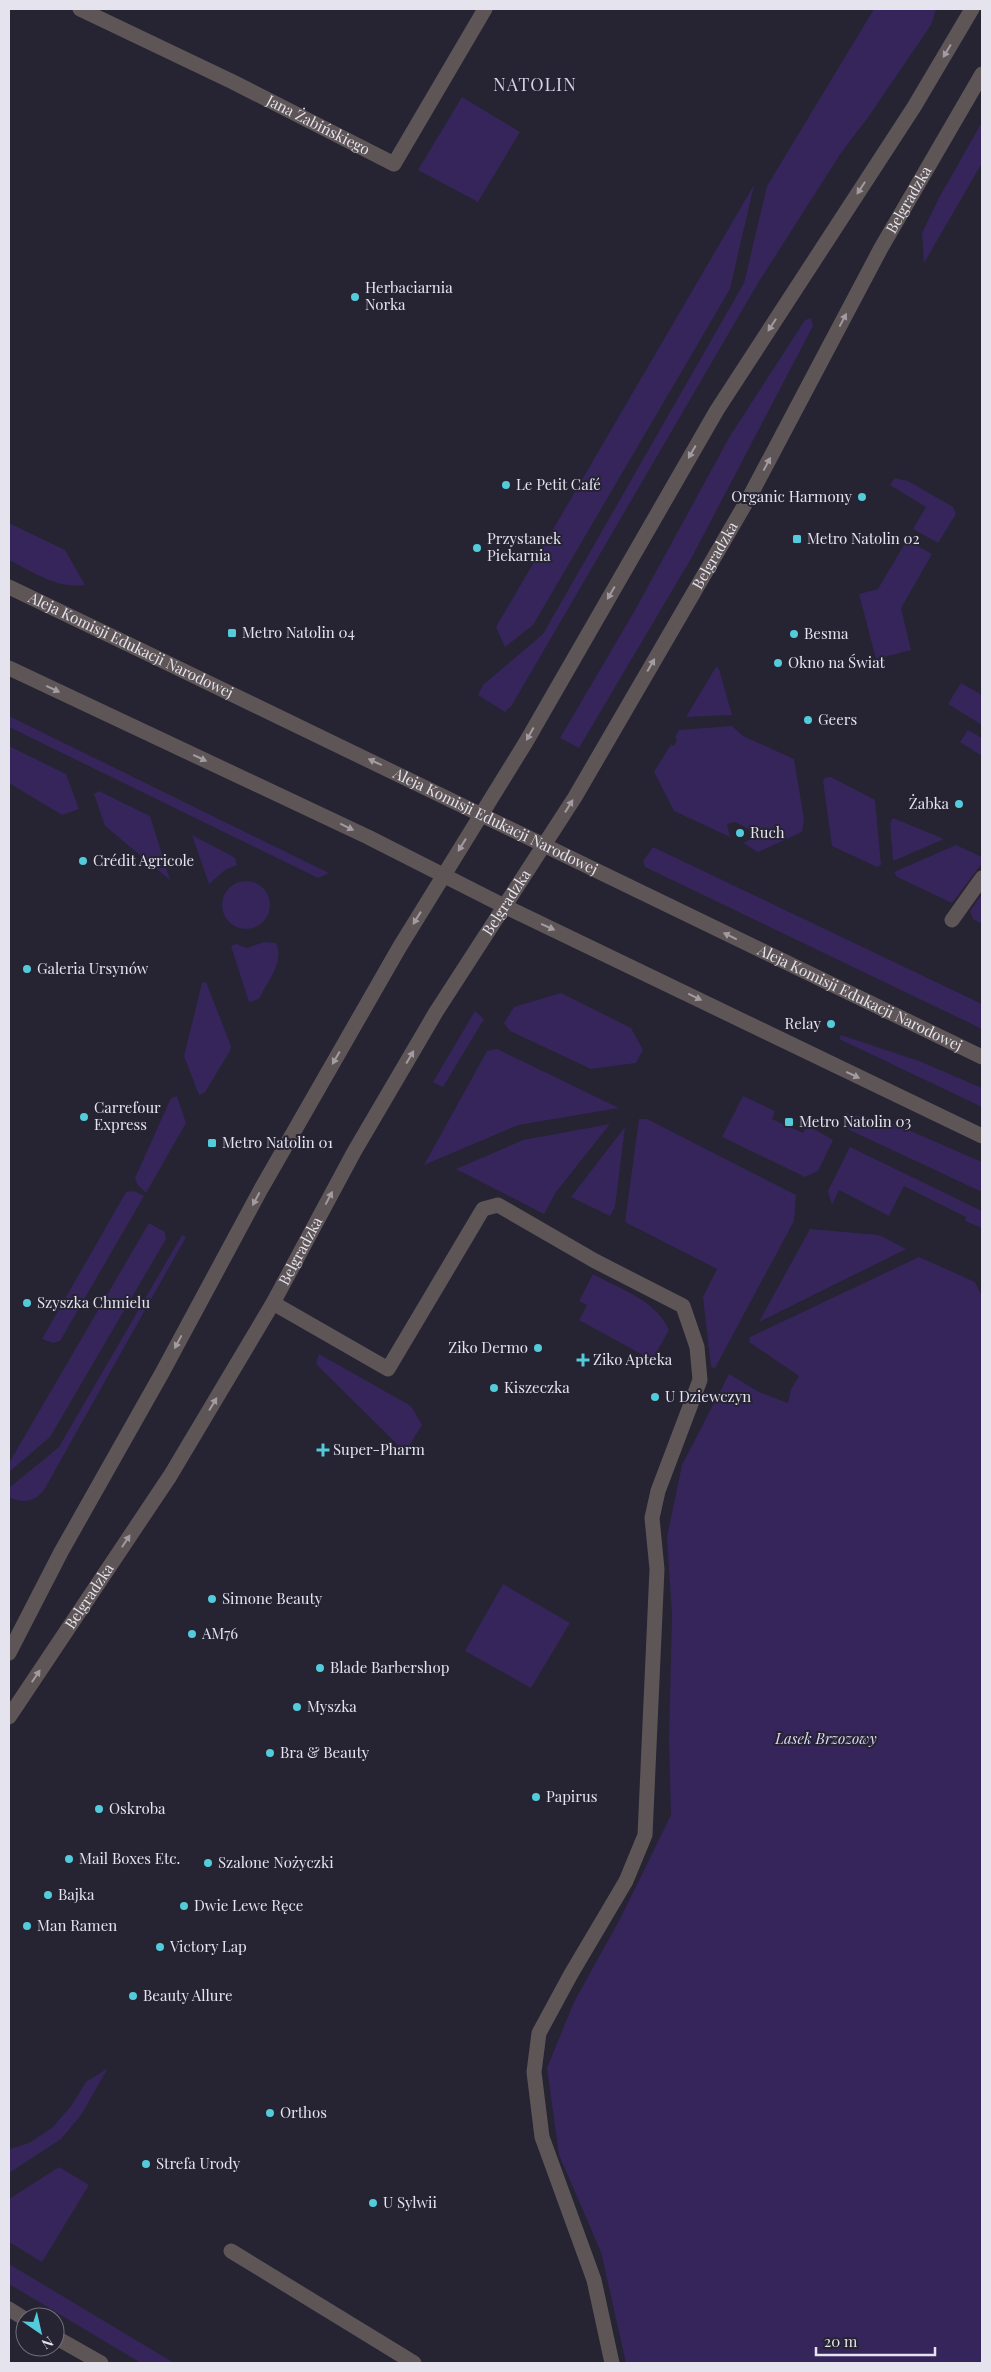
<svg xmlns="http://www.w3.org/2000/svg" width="991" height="2372" viewBox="0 0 991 2372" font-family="'Playfair Display',serif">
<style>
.green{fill:#35255b}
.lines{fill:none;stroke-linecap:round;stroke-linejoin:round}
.minor{stroke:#5e5557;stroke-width:15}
.oneway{fill:#a29ca2}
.poi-dot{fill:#53cbdb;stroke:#262332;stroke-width:2}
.labels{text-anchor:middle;stroke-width:4;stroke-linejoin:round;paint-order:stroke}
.street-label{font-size:15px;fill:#e5e3ee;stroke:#262332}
.poi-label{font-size:15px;fill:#e5e3ee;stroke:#262332;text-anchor:start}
.park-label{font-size:15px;font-style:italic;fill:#ded7fb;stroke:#262332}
.quarter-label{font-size:18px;letter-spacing:1px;fill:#d4d0e5;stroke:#262332}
</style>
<rect width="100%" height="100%" fill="#262332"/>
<g class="green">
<path d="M 874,9 L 936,9 L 931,25 L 869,116 L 841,153 L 758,283 L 512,705 L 505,712 L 478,695 L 483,685 L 543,634 L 744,283 L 767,186 Z"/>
<path d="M 462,97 L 520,132 L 478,202 L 418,170 Z"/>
<path d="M 982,122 L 982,163 L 924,263 L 922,233 L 939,198 Z"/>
<path d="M 754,185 L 730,289 L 533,625 L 505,647 L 496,627 Z"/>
<path d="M 811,318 L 813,326 L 692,557 L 579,748 L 560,738 L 635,610 L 730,436 L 805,320 Z"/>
<path d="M 895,478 L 908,481 L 953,507 L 956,514 L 938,543 L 913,529 L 926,507 L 890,485 Z"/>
<path d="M 9,523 L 65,550 L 85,585 C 59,590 31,571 9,560 Z"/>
<path d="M 907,540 L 932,554 L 901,608 L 911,650 L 876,659 L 859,594 L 878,589 Z"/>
<path d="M 716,667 L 719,669 L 732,715 L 686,717 Z"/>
<path d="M 961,683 L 982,695 L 982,725 L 948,704 Z"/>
<path d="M 9,716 L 329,873 L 318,878 L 9,727 Z"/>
<path d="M 732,726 L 743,736 L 794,759 L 804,819 L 802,832 L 758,852 L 743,843 L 751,839 L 749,829 L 735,822 L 727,824 L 730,837 L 674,811 L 654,772 L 671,744 L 674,746 L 677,739 L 675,737 L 679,730 Z"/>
<path d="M 968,730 L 982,738 L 982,756 L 960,742 Z"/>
<path d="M 9,746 L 66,774 L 79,809 L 62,815 L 9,783 Z"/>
<path d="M 831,777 L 875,800 L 881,865 L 877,867 L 832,846 L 823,781 L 825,778 Z"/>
<path d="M 99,791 L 150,816 L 170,880 L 105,826 L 94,794 Z"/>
<path d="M 893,818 L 944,839 L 893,861 L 890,823 Z"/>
<path d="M 192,835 L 232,856 L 235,858 L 237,865 L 225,870 L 209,884 Z"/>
<path d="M 956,845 L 982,857 L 982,863 L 952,903 L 897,877 L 894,872 Z"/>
<path d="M 653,847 L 982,1004 L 982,1029 L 645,867 L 643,861 Z"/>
<circle cx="246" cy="905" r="24"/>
<path d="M 982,894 L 982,924 L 973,919 L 970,911 Z"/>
<path d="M 264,942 L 276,943 C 285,962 267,982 259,999 L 249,1002 L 231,946 L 236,944 L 247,948 Z"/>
<path d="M 206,982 L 231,1046 L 230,1051 L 205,1092 L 199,1095 L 184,1056 L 202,983 Z"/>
<path d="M 561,993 L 631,1028 L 643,1050 L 636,1063 L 591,1069 L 510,1031 L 504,1023 L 514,1007 Z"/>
<path d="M 475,1011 L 484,1019 L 443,1087 L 433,1082 Z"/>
<path d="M 841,1035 L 919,1061 L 982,1088 L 982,1107 L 839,1039 Z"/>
<path d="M 497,1049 L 619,1108 L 518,1125 L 424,1165 L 487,1051 Z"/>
<path d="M 177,1096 L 186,1123 L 146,1193 L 137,1184 L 135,1178 L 171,1098 Z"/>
<path d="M 743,1096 L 775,1111 L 772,1119 L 803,1133 L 807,1125 L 833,1140 L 818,1171 L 805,1177 L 722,1137 Z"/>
<path d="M 846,1113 L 897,1125 L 982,1162 L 982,1192 L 843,1127 Z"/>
<path d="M 639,1119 L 647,1119 L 796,1195 L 794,1221 L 715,1368 L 711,1367 L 703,1297 L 717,1269 L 625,1222 Z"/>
<path d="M 610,1124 L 556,1192 L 544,1214 L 456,1169 L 523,1140 Z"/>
<path d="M 625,1127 L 615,1207 L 610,1216 L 571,1197 Z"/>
<path d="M 850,1147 L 982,1211 L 982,1228 L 965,1221 L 966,1217 L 904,1186 L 889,1216 L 839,1190 L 832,1205 L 828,1191 Z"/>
<path d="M 134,1191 L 144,1196 L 60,1341 L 53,1343 L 42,1339 L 126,1192 Z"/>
<path d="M 149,1223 L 165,1232 L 166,1239 L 50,1437 L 9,1472 L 9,1463 Z"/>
<path d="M 810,1229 L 879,1235 L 906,1249 L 759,1322 Z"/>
<path d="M 182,1235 L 186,1237 L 44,1490 C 35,1502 22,1504 9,1497 L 9,1488 L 59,1447 Z"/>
<path d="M 919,1257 L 975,1282 L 982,1296 L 982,2363 L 626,2363 L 601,2252 L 559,2155 L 547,2068 L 574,2002 L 621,1917 L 671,1815 L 669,1740 L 672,1615 L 667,1537 L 682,1465 L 729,1374 L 759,1392 L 788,1403 L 791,1389 L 799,1376 L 749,1342 L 750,1337 Z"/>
<path d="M 593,1274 C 620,1289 656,1300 669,1330 L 652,1360 L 579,1320 L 587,1305 L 579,1301 Z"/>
<path d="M 319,1354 L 411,1406 L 422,1425 L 405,1452 L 316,1364 Z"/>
<path d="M 503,1584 L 570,1623 L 531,1688 L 465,1651 Z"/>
<path d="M 108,2068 L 81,2115 L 61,2139 L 9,2173 L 9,2149 L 29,2143 L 52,2128 L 71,2106 L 86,2082 Z"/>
<path d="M 59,2167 L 89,2185 L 42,2262 L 9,2242 L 9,2199 Z"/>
<path d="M 9,2264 L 174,2363 L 141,2363 L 9,2284 Z"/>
</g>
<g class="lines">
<g class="minor">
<path id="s1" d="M 80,9 L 233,82 L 394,164 L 485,9"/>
<path id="s2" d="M 9,587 C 334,742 657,901 982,1057"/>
<path d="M 9,668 L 368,837 L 504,906 L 982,1136"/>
<path d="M 952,920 L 982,878"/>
<path d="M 273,1303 L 388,1369 L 483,1209 L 498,1205 L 595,1261 L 683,1306 L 697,1347 L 700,1380 L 658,1491 L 652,1518 L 657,1569 L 645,1835 L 626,1881 L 571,1974 L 539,2033 L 534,2072 L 542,2137 L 594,2280 L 612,2363"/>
<path d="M 9,1653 L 61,1552 L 162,1373 L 261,1189 L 399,948 L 526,742 L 717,410 L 914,107 L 972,9"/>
<path id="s3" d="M 9,1717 L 170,1476 L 273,1303 L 354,1152 L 436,1012 L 575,797 L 751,494 L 881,248 L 982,74"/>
<path d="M 231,2251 L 414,2363"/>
<path d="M 9,2309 L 25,2319"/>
<path d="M 55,2337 L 101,2363"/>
</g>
</g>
<defs><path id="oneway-solid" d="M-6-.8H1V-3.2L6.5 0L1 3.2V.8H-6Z" transform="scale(1.25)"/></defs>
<g class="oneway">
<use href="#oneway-solid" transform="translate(947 51) rotate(121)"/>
<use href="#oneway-solid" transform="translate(861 188) rotate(123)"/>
<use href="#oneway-solid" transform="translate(843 320) rotate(-62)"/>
<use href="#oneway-solid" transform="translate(772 325) rotate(123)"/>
<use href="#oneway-solid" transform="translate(692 452) rotate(120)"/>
<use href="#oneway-solid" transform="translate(767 464) rotate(-62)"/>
<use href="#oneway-solid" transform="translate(611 593) rotate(120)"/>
<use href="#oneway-solid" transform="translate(651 665) rotate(-60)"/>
<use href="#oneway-solid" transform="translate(53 689) rotate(25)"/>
<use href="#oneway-solid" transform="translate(530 734) rotate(119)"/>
<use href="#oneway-solid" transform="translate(200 758) rotate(25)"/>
<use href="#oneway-solid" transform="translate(375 762) rotate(-155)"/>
<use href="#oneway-solid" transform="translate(569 806) rotate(-58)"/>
<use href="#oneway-solid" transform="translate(347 827) rotate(26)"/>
<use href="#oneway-solid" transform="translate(462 845) rotate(122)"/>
<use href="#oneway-solid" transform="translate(417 918) rotate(122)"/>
<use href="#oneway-solid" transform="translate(548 927) rotate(24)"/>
<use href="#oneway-solid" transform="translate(730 936) rotate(-154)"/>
<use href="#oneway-solid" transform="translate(695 997) rotate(26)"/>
<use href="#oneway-solid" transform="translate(410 1057) rotate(-60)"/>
<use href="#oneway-solid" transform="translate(336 1058) rotate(120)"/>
<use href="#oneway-solid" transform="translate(853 1075) rotate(25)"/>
<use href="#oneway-solid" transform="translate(329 1198) rotate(-62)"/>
<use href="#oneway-solid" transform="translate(256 1199) rotate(118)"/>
<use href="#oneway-solid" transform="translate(178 1342) rotate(118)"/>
<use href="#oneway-solid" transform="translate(213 1404) rotate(-59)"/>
<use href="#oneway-solid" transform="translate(126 1541) rotate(-57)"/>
<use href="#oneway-solid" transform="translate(36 1676) rotate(-56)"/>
</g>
<g class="poi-dot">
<circle cx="355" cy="297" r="5"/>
<circle cx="506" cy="485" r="5"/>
<circle cx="862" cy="497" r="5"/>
<rect x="792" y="534" width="10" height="10" rx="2.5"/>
<circle cx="477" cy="548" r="5"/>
<rect x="227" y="628" width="10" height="10" rx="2.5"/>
<circle cx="794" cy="634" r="5"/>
<circle cx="778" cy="663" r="5"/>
<circle cx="808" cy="720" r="5"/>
<circle cx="959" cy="804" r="5"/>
<circle cx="740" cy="833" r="5"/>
<circle cx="83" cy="861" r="5"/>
<circle cx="27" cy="969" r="5"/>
<circle cx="831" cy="1024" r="5"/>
<circle cx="84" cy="1117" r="5"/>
<rect x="784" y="1117" width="10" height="10" rx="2.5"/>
<rect x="207" y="1138" width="10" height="10" rx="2.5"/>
<circle cx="27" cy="1303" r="5"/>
<circle cx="538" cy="1348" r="5"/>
<path d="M580.5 1352.5h5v5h5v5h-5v5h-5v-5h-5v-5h5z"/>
<circle cx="494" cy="1388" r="5"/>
<circle cx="655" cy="1397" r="5"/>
<path d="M320.5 1442.5h5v5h5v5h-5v5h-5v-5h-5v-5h5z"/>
<circle cx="212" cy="1599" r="5"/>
<circle cx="192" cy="1634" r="5"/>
<circle cx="320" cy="1668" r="5"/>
<circle cx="297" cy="1707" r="5"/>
<circle cx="270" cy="1753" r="5"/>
<circle cx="536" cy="1797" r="5"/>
<circle cx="99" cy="1809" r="5"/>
<circle cx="69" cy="1859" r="5"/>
<circle cx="208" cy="1863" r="5"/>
<circle cx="48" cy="1895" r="5"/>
<circle cx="184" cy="1906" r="5"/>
<circle cx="27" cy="1926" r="5"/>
<circle cx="160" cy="1947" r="5"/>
<circle cx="133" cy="1996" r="5"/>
<circle cx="270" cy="2113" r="5"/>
<circle cx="146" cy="2164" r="5"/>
<circle cx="373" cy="2203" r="5"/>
</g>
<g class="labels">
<g class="street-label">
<text dy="5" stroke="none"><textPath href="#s1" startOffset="265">Jana Żabińskiego</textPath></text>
<text dy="5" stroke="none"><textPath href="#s3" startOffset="1765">Belgradzka</textPath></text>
<text dy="5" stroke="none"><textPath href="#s3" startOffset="1360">Belgradzka</textPath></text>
<text dy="5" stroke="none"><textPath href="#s2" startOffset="135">Aleja Komisji Edukacji Narodowej</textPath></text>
<text dy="5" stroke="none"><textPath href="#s2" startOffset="540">Aleja Komisji Edukacji Narodowej</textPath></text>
<text dy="5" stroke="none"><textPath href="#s3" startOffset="955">Belgradzka</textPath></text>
<text dy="5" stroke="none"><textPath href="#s2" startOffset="945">Aleja Komisji Edukacji Narodowej</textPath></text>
<text dy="5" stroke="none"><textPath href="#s3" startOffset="550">Belgradzka</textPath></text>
<text dy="5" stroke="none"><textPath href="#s3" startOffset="145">Belgradzka</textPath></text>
</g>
<g class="poi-label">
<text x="365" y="293">Herbaciarnia<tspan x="365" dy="17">Norka</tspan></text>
<text x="516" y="490">Le Petit Café</text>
<text x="852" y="502" text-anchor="end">Organic Harmony</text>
<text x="487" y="544">Przystanek<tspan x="487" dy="17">Piekarnia</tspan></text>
<text x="807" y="544">Metro Natolin 02</text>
<text x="242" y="638">Metro Natolin 04</text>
<text x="804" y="639">Besma</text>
<text x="788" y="668">Okno na Świat</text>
<text x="818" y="725">Geers</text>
<text x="949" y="809" text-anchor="end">Żabka</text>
<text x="750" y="838">Ruch</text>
<text x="93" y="866">Crédit Agricole</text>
<text x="37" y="974">Galeria Ursynów</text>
<text x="821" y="1029" text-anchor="end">Relay</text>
<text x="94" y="1113">Carrefour<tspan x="94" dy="17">Express</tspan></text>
<text x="799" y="1127">Metro Natolin 03</text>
<text x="222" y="1148">Metro Natolin 01</text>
<text x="37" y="1308">Szyszka Chmielu</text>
<text x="528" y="1353" text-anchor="end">Ziko Dermo</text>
<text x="593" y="1365">Ziko Apteka</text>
<text x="504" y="1393">Kiszeczka</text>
<text x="665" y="1402">U Dziewczyn</text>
<text x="333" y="1455">Super-Pharm</text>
<text x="222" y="1604">Simone Beauty</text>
<text x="202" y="1639">AM76</text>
<text x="330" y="1673">Blade Barbershop</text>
<text x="307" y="1712">Myszka</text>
<text x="280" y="1758">Bra &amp; Beauty</text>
<text x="546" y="1802">Papirus</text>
<text x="109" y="1814">Oskroba</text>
<text x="79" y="1864">Mail Boxes Etc.</text>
<text x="218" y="1868">Szalone Nożyczki</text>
<text x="58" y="1900">Bajka</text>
<text x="194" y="1911">Dwie Lewe Ręce</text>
<text x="37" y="1931">Man Ramen</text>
<text x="170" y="1952">Victory Lap</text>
<text x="143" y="2001">Beauty Allure</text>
<text x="280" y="2118">Orthos</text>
<text x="156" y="2169">Strefa Urody</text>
<text x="383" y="2208">U Sylwii</text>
</g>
<g class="park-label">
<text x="826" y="1744">Lasek Brzozowy</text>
</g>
<g class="quarter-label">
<text x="535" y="91">NATOLIN</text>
</g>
</g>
<rect width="991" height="2372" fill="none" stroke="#e5e3ee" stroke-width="20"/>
<g transform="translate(40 2332) rotate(146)"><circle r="24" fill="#262332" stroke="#72707d"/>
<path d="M0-4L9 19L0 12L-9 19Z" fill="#53cbdb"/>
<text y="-8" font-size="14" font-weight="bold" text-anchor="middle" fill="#e5e3ee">N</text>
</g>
<path d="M816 2347v8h119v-8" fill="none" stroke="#e5e3ee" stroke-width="2.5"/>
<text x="824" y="2347" font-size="15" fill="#e5e3ee" stroke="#262332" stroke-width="4" paint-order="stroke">20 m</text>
</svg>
